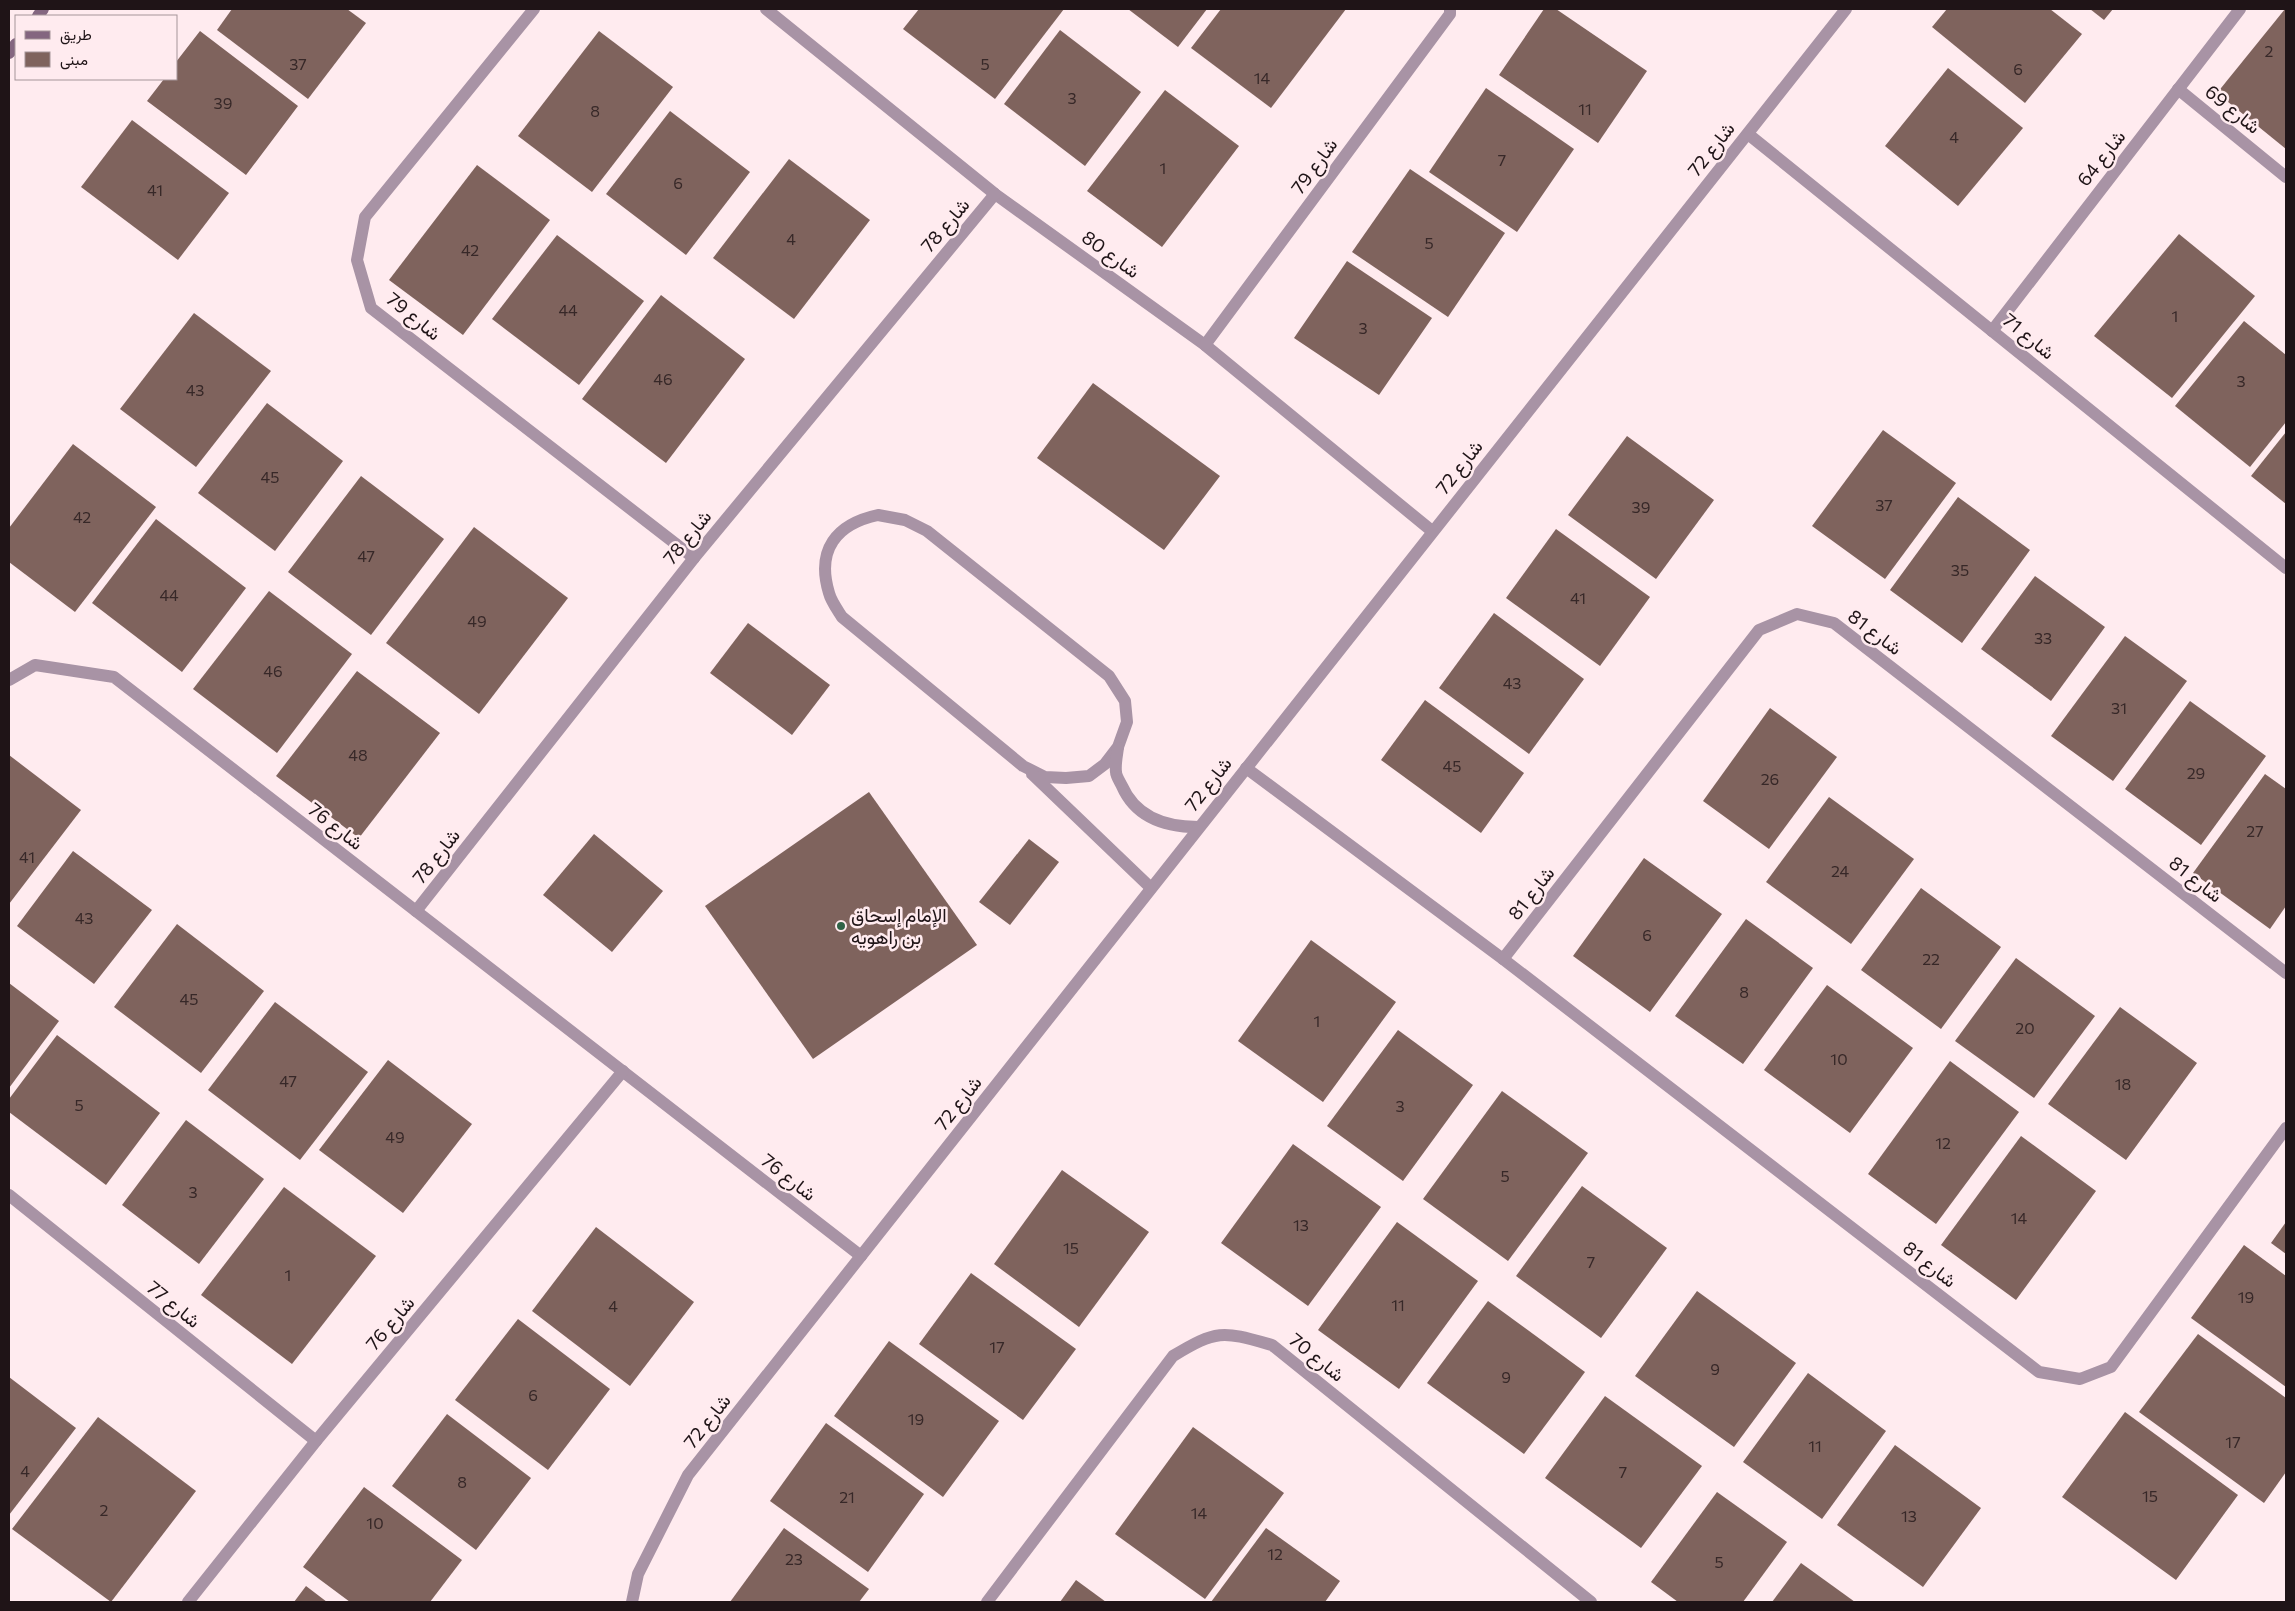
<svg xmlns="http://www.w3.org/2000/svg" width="2295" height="1611" viewBox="0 0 2295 1611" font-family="Commissioner,Vazirmatn,sans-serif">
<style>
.building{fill:#7f635d}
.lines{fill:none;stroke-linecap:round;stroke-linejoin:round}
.lane{stroke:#a893a5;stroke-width:12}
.street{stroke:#a893a5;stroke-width:12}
.secondary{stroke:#846680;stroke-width:12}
.poi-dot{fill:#306347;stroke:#ffebef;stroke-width:2}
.labels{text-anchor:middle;stroke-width:5;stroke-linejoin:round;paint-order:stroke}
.number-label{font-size:16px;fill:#372828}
.street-label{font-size:19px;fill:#1f1417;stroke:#ffebef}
.poi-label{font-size:19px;fill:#1f1417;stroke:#ffebef;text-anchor:start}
</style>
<rect width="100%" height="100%" fill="#ffebef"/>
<g class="building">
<path d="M 232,9 L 347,9 L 366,23 L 308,99 L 217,30 Z"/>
<path d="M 919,9 L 1064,9 L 995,99 L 903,29 Z"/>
<path d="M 1128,9 L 1207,9 L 1178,47 Z"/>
<path d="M 1221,9 L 1346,9 L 1271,108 L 1191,48 Z"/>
<path d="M 1544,9 L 1556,9 L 1647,71 L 1598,143 L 1499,75 Z"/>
<path d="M 1947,9 L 2050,9 L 2082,34 L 2025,103 L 1932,27 Z"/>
<path d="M 2090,9 L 2113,9 L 2104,20 Z"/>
<path d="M 2285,9 L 2286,9 L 2286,149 L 2217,93 Z"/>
<path d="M 1060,30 L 1141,92 L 1085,166 L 1004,104 Z"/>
<path d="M 200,31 L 298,106 L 246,175 L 147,101 L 164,79 L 176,79 L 176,62 Z"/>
<path d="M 599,31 L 673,87 L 592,192 L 518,136 Z"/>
<path d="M 1948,68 L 2023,128 L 1958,206 L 1885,146 Z"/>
<path d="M 1486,88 L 1574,149 L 1517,232 L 1429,172 Z"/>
<path d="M 1165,90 L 1239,146 L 1162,247 L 1087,191 Z"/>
<path d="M 670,111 L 750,172 L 686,255 L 606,194 Z"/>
<path d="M 132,120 L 229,193 L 178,260 L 81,187 Z"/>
<path d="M 789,159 L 870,220 L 794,319 L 713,258 Z"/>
<path d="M 477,165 L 550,220 L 463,335 L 389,280 Z"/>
<path d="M 1410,169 L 1505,233 L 1448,317 L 1352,252 Z"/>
<path d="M 2179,234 L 2255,296 L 2172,398 L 2094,336 Z"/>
<path d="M 557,235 L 644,301 L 579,385 L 492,319 Z"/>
<path d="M 1347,261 L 1432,318 L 1379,395 L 1294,338 Z"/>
<path d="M 661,295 L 745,359 L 666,463 L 582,399 Z"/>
<path d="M 194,313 L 271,371 L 196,467 L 120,409 Z"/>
<path d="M 2244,321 L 2286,355 L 2286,422 L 2250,467 L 2175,406 Z"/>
<path d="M 1093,383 L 1220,476 L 1164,550 L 1037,458 Z"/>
<path d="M 267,403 L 343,461 L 275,551 L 198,493 Z"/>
<path d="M 1883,430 L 1956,483 L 1885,579 L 1812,526 Z"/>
<path d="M 2286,432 L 2286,504 L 2251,476 Z"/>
<path d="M 1627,436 L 1714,500 L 1656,579 L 1568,515 Z"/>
<path d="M 73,444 L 156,507 L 75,612 L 9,562 L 9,528 Z"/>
<path d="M 361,476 L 444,539 L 371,635 L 288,572 Z"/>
<path d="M 1958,497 L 2030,550 L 1962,643 L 1890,590 Z"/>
<path d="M 156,519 L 246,588 L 182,672 L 92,603 Z"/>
<path d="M 474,527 L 568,598 L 479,714 L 386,643 Z"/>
<path d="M 1556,529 L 1650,597 L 1600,666 L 1506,598 Z"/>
<path d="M 2035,576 L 2105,627 L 2051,701 L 1981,649 Z"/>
<path d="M 269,591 L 352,654 L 277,753 L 193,689 Z"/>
<path d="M 1494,613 L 1584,679 L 1529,754 L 1439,688 Z"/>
<path d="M 748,623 L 830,685 L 792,735 L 710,673 Z"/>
<path d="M 2125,636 L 2187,681 L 2113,781 L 2051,736 Z"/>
<path d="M 357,671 L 440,733 L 359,838 L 276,776 Z"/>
<path d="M 1425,700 L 1524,773 L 1481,833 L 1381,760 Z"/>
<path d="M 2190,701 L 2266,756 L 2201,845 L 2125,789 Z"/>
<path d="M 1770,708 L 1837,757 L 1769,849 L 1703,801 Z"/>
<path d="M 9,755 L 81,810 L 9,904 Z"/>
<path d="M 2265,774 L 2286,789 L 2286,906 L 2270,929 L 2193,873 Z"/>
<path d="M 869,792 L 977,945 L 813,1059 L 705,906 Z"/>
<path d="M 1829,797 L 1914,859 L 1851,944 L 1766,882 Z"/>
<path d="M 594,834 L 663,891 L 612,952 L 543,895 Z"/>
<path d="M 1029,839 L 1059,862 L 1010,925 L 979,902 Z"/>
<path d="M 73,851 L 152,910 L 94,984 L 17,926 Z"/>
<path d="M 1644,858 L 1722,914 L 1650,1012 L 1573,956 Z"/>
<path d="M 1921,888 L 2001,947 L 1941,1029 L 1861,970 Z"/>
<path d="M 1746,919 L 1813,968 L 1743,1064 L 1675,1016 Z"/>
<path d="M 177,924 L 264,991 L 201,1073 L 114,1007 Z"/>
<path d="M 1311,940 L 1396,1002 L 1323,1102 L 1238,1041 Z"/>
<path d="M 2016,958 L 2095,1016 L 2034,1098 L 1955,1041 Z"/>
<path d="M 9,983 L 59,1021 L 9,1088 Z"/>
<path d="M 1827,985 L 1913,1048 L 1850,1133 L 1764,1070 Z"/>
<path d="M 275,1002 L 368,1072 L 300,1160 L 208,1090 Z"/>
<path d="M 2120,1007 L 2197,1063 L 2126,1160 L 2048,1104 Z"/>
<path d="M 1398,1030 L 1473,1085 L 1403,1181 L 1327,1126 Z"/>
<path d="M 57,1035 L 160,1113 L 106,1185 L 9,1112 L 9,1099 Z"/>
<path d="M 388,1060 L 472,1124 L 403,1213 L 319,1150 Z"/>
<path d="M 1950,1061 L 2019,1112 L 1936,1224 L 1868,1174 Z"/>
<path d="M 1502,1091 L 1588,1153 L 1508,1261 L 1423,1199 Z"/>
<path d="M 186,1120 L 264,1179 L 199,1264 L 122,1205 Z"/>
<path d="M 2021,1136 L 2096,1191 L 2016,1300 L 1941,1245 Z"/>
<path d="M 1293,1144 L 1381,1207 L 1308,1306 L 1221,1243 Z"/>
<path d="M 1062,1170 L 1149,1232 L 1079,1327 L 994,1264 Z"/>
<path d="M 1582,1186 L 1667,1248 L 1601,1338 L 1516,1276 Z"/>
<path d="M 284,1187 L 376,1256 L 292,1364 L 201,1295 Z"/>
<path d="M 1397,1222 L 1478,1281 L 1399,1389 L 1318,1330 Z"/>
<path d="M 2286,1222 L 2286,1254 L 2271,1243 Z"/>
<path d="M 596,1227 L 694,1302 L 630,1386 L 532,1311 Z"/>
<path d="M 2244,1245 L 2286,1276 L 2286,1387 L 2191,1318 Z"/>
<path d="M 971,1273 L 1076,1349 L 1023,1420 L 919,1344 Z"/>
<path d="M 1697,1291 L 1796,1363 L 1734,1447 L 1635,1376 Z"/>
<path d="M 1488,1301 L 1585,1372 L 1524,1454 L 1427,1383 Z"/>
<path d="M 518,1319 L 610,1389 L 548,1470 L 455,1400 Z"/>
<path d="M 2198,1334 L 2286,1398 L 2286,1472 L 2264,1503 L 2139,1412 Z"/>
<path d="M 889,1341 L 999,1421 L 943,1497 L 834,1416 Z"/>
<path d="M 1808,1373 L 1886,1431 L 1822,1519 L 1743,1462 Z"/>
<path d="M 9,1377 L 76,1428 L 9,1515 Z"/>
<path d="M 1605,1396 L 1702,1466 L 1641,1548 L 1545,1478 Z"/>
<path d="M 2125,1412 L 2238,1495 L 2176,1580 L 2062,1497 Z"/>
<path d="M 447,1414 L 531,1478 L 476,1550 L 392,1486 Z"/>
<path d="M 98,1417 L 196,1491 L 111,1602 L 12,1529 Z"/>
<path d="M 826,1423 L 924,1494 L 868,1572 L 770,1501 Z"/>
<path d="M 1193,1427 L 1284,1493 L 1205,1599 L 1115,1534 Z"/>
<path d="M 1895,1445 L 1981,1508 L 1923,1587 L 1837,1525 Z"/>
<path d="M 364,1487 L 462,1560 L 430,1602 L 350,1602 L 303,1567 Z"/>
<path d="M 1717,1492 L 1787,1542 L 1743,1602 L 1678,1602 L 1651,1582 Z"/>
<path d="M 784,1528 L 869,1589 L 859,1602 L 730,1602 Z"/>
<path d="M 1266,1528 L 1340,1581 L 1325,1602 L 1211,1602 Z"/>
<path d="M 1801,1563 L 1855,1602 L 1772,1602 Z"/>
<path d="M 1076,1580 L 1106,1602 L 1060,1602 Z"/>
<path d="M 306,1586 L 327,1602 L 294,1602 Z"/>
</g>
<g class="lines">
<g class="lane">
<path d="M 878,515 L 905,520 L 927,531 L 1109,676 L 1125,701 L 1127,722 L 1118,747 L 1105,764 L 1089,776 L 1066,778 L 1045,777 L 1023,766 L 842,617 C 837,609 831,601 829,593 C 816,550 836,524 878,515 Z"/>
<path d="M 1118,748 C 1117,755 1115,764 1116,772 C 1116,776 1120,782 1122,786 C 1136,818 1166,827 1198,827"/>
<path d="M 1032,774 L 1151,888"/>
</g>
<g class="street">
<path d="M 534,9 L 365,217 L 357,260 L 371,308 L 694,558"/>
<path d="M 766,9 L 995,194 L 1205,345 L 1432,531"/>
<path d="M 2178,89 L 2286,177"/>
<path d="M 1748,134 L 2286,568"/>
<path d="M 1992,331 L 2240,9"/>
<path d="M 1205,345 L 1450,14 L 1450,9"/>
<path d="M 9,680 L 35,665 L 114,677 L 861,1256"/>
<path d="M 1246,768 L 1503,959 L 2039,1372 L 2080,1379 L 2111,1367 L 2286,1128"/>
<path d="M 416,911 L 694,558 L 995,194"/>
<path d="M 1503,959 L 1759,630 L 1797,614 L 1834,623 L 2286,973"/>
<path d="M 9,1195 L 316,1441"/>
<path d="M 188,1602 L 316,1441 L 623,1071"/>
<path d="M 632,1602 L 638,1574 L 688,1475 L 1846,9"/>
<path d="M 987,1602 L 1173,1356 C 1218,1329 1222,1331 1272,1345 L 1591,1602"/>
</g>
<g class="secondary">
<path d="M 38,16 L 43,9"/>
<path d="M 9,53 L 16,44"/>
</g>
</g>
<circle class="poi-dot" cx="841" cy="926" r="5"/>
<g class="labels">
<g class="number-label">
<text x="2269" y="57">2</text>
<text x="298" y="70">37</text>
<text x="985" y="70">5</text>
<text x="2018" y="75">6</text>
<text x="1262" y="84">14</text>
<text x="1072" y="104">3</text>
<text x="223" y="109">39</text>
<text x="1585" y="115">11</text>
<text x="595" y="117">8</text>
<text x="1954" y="143">4</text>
<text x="1502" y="166">7</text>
<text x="1163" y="174">1</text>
<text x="678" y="189">6</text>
<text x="155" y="196">41</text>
<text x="791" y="245">4</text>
<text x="1429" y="249">5</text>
<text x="470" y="256">42</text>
<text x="568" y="316">44</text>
<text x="2175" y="322">1</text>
<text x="1363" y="334">3</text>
<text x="663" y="385">46</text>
<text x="2241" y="387">3</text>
<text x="195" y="396">43</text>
<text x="270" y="483">45</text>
<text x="1884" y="511">37</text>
<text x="1641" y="513">39</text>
<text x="82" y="523">42</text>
<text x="366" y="562">47</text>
<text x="1960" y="576">35</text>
<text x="169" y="601">44</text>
<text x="1578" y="604">41</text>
<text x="477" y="627">49</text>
<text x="2043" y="644">33</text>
<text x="273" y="677">46</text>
<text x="1512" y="689">43</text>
<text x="2119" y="714">31</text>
<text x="358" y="761">48</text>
<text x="1452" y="772">45</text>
<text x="2196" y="779">29</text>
<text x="1770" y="785">26</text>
<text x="2255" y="837">27</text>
<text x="27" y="863">41</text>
<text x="1840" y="877">24</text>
<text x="84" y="924">43</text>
<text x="1647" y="941">6</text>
<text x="1931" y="965">22</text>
<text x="1744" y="998">8</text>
<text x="189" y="1005">45</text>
<text x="1317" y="1027">1</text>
<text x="2025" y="1034">20</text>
<text x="1839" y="1065">10</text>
<text x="288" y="1087">47</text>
<text x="2123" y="1090">18</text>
<text x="79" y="1111">5</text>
<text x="1400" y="1112">3</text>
<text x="395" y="1143">49</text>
<text x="1943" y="1149">12</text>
<text x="1505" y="1182">5</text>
<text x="193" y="1198">3</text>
<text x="2019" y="1224">14</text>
<text x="1301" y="1231">13</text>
<text x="1071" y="1254">15</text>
<text x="1591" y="1268">7</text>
<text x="288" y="1281">1</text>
<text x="2246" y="1303">19</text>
<text x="1398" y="1311">11</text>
<text x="613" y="1312">4</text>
<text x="997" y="1353">17</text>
<text x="1715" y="1375">9</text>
<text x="1506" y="1383">9</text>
<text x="533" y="1401">6</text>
<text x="916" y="1425">19</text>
<text x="2233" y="1448">17</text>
<text x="1815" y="1452">11</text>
<text x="25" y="1477">4</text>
<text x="1623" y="1478">7</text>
<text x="462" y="1488">8</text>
<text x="2150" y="1502">15</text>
<text x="847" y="1503">21</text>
<text x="104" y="1516">2</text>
<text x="1199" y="1519">14</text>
<text x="1909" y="1522">13</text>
<text x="375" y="1529">10</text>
<text x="1275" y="1560">12</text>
<text x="794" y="1565">23</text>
<text x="1719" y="1568">5</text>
</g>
<g class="street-label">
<text transform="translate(2233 109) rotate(39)" y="7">شارع 69</text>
<text transform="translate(1711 149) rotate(-52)" y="7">شارع 72</text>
<text transform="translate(2101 158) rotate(-52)" y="7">شارع 64</text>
<text transform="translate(1314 166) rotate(-54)" y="7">شارع 79</text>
<text transform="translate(945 225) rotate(-50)" y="7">شارع 78</text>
<text transform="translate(1111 254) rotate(36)" y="7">شارع 80</text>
<text transform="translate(414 316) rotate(39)" y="7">شارع 79</text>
<text transform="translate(2029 336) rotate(39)" y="7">شارع 71</text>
<text transform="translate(1459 467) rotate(-52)" y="7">شارع 72</text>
<text transform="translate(687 537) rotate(-51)" y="7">شارع 78</text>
<text transform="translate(1875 632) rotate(37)" y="7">شارع 81</text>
<text transform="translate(1208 784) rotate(-52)" y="7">شارع 72</text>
<text transform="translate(336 826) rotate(38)" y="7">شارع 76</text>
<text transform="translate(436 856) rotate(-52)" y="7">شارع 78</text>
<text transform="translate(2196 879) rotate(38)" y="7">شارع 81</text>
<text transform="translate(1531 893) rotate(-52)" y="7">شارع 81</text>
<text transform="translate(958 1103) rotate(-52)" y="7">شارع 72</text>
<text transform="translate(789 1177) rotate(38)" y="7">شارع 76</text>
<text transform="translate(1930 1264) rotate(38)" y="7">شارع 81</text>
<text transform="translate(174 1304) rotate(39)" y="7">شارع 77</text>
<text transform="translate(390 1323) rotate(-50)" y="7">شارع 76</text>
<text transform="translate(1317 1357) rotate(39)" y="7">شارع 70</text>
<text transform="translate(707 1421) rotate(-52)" y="7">شارع 72</text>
</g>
<g class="poi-label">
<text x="851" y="922">الإمام إسحاق<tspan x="851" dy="22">بن راهويه</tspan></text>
</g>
</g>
<rect width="2295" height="1611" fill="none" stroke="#1f1417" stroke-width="20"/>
<rect x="15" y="15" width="162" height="65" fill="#ffebef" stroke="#a59599"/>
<rect x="25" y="31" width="25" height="8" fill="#846680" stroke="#a59599"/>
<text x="60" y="40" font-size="15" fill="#1f1417">طريق</text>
<rect x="25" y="52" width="25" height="15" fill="#7f635d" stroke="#a59599"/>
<text x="60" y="65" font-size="15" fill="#1f1417">مبنى</text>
</svg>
